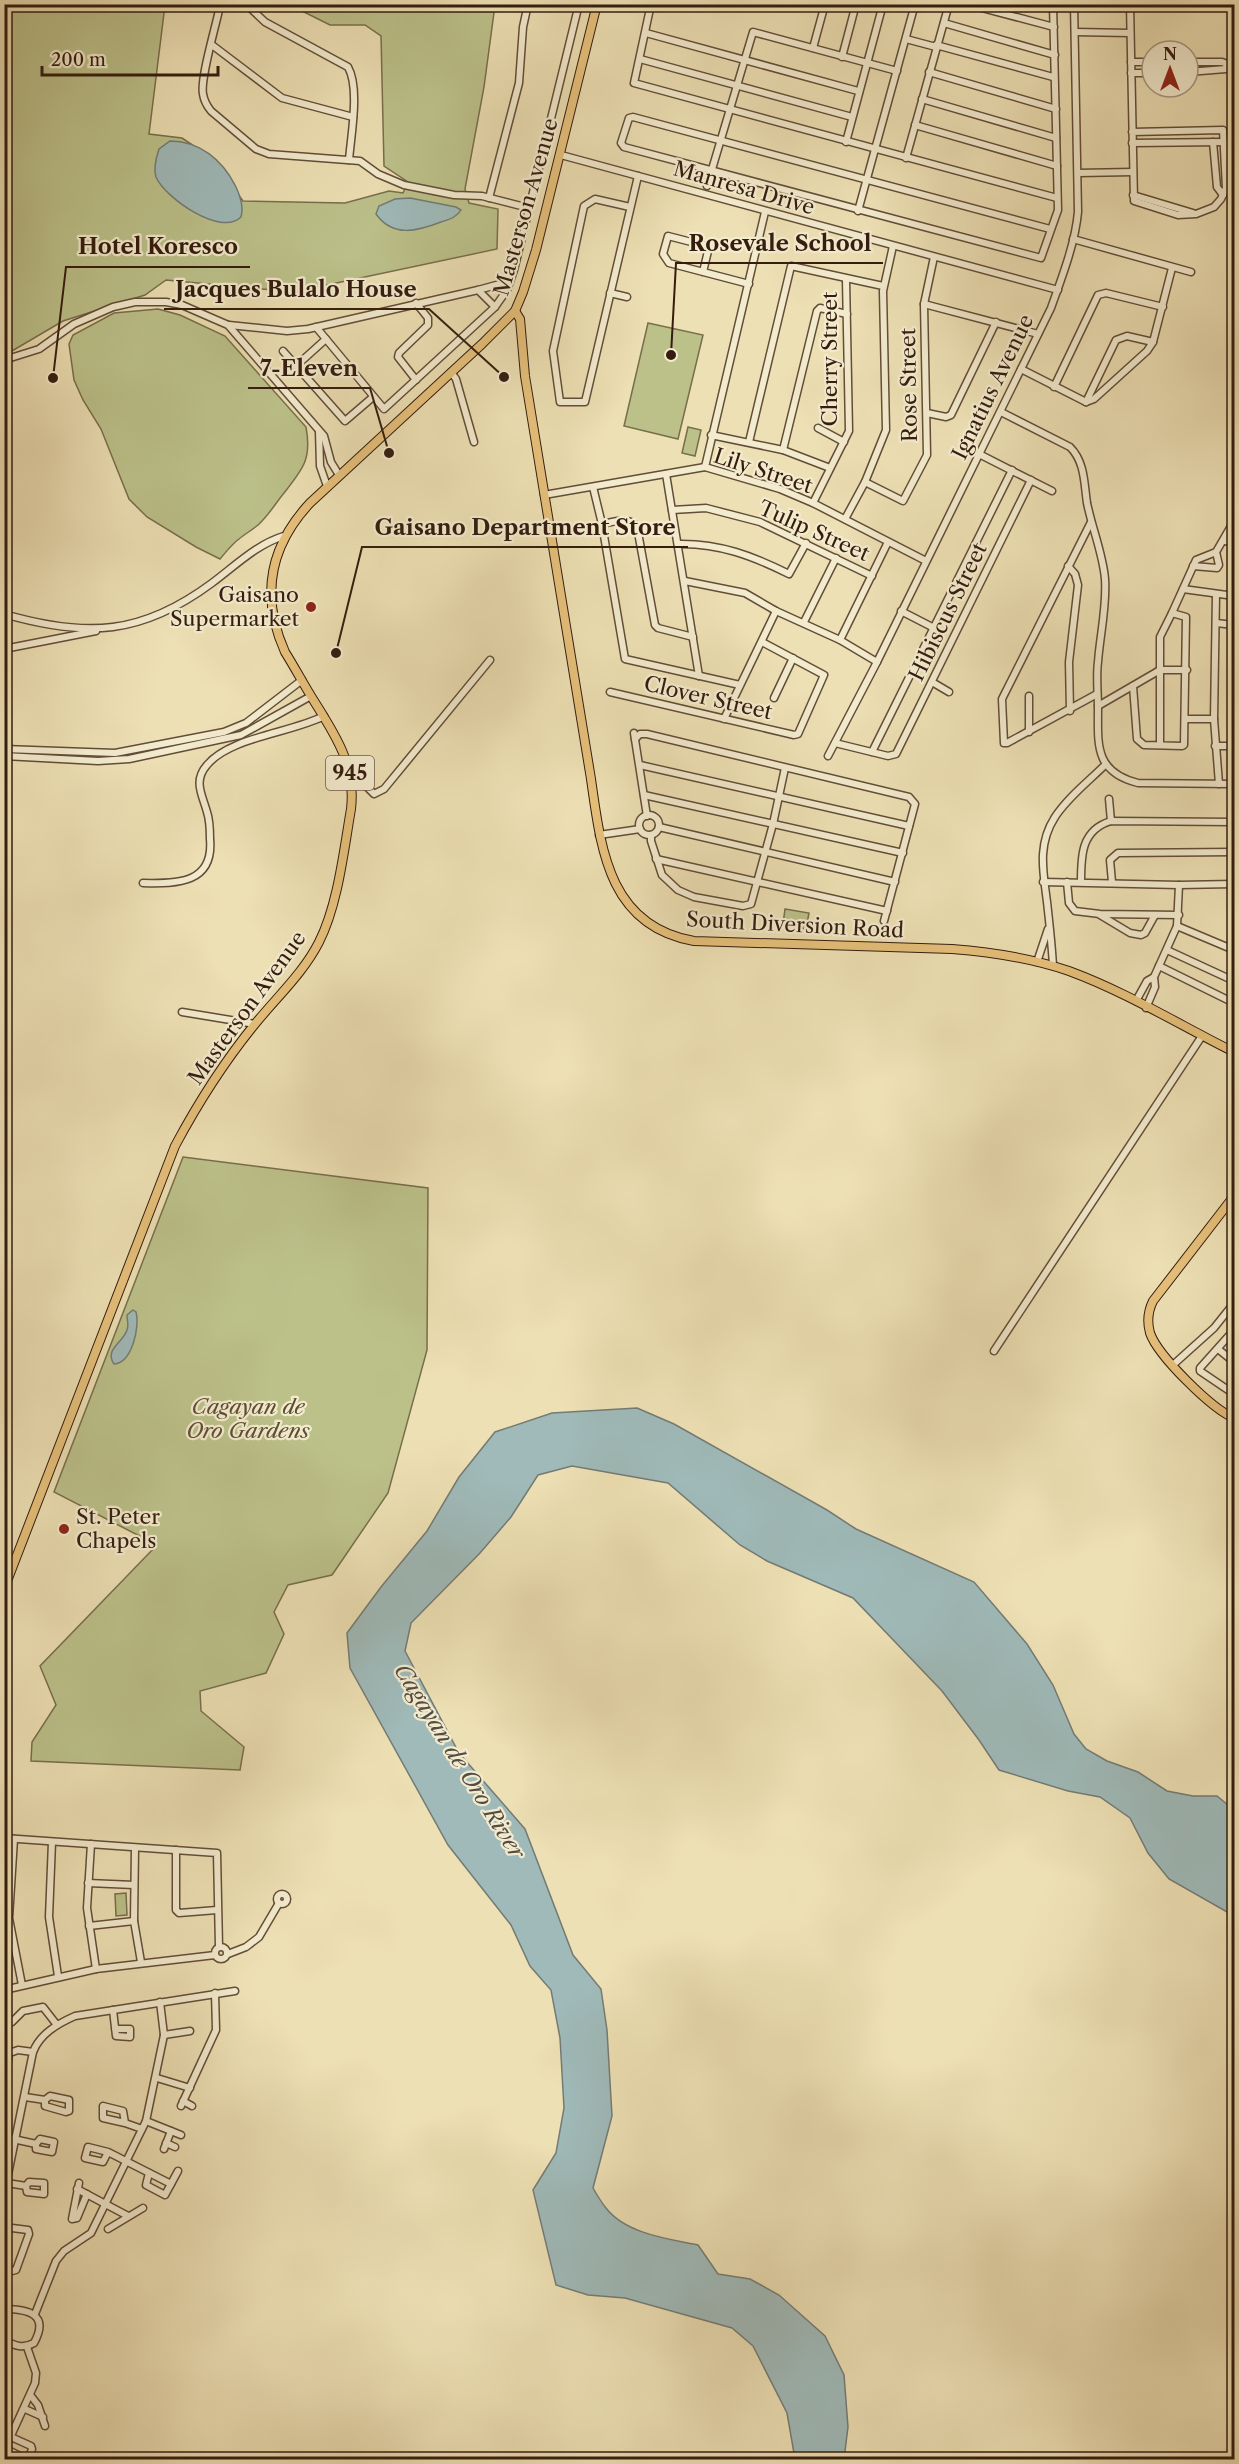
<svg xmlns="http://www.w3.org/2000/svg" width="1239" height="2464" viewBox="0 0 1239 2464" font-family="'Libre Caslon Text',serif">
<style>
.green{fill:#bcc18a;stroke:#786e4c;stroke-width:1.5}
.water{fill:#9fbab9;stroke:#747b75;stroke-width:1.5}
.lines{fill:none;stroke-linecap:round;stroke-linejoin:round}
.minor-casing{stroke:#624d38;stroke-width:9}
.major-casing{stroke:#341c0f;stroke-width:10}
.minor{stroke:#f3ebce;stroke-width:6}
.major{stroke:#e6c07a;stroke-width:8}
.poi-dot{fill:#8f2418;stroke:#f3ebce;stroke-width:2}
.labels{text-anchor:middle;stroke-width:4.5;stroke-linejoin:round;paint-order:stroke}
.shield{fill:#f3ebce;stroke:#6d5a48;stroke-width:1.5}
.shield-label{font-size:20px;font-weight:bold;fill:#341c0f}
.street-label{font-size:21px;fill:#341c0f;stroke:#f3ebce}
.poi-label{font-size:21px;fill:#341c0f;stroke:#f3ebce;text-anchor:end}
.park-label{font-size:21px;font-style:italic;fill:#5d4e34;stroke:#f3ebce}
.water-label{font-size:22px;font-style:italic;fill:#544b42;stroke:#f3ebce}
.leader{fill:none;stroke:#341c0f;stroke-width:2}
.callout-dot{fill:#341c0f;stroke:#f3ebce;stroke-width:2}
.callout-label{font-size:22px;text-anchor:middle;font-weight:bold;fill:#341c0f;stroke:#f3ebce;stroke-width:4.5;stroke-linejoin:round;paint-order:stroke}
</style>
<rect width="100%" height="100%" fill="#ede0b4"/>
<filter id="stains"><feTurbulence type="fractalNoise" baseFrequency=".00333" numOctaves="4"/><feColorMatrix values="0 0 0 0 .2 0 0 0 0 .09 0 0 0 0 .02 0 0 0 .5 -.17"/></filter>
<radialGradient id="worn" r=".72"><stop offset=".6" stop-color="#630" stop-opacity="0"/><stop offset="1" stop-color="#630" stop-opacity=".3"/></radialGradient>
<g class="green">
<path d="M 5,5 L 165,5 L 149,134 L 182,138 L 211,157 L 243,201 L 345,203 L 389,191 L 403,193 L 408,182 L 384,166 L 381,36 L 365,25 L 330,25 L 290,5 L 495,5 L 484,87 L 465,189 L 469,203 L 498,209 L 497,249 L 294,292 L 166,280 L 145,295 L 63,321 L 12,351 L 5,352 Z"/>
<path d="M 158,309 L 180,315 L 225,336 L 306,427 C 312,459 303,469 284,493 C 275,504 269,515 258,525 C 252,530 245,534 239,539 C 232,544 226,552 220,559 L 196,547 L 147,517 L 129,499 L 101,429 L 83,400 L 74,380 L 69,344 L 73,335 L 114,313 Z"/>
<path d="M 648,323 L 703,335 L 678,439 L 624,426 Z"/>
<path d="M 688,427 L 701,430 L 695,456 L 682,453 Z"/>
<path d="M 785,909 L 809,913 L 806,929 L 783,924 Z"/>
<path d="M 183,1157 L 428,1188 L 427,1350 L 388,1493 L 332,1575 L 288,1585 L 274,1612 L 284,1634 L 266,1673 L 200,1691 L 201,1711 L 244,1747 L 240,1770 L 31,1761 L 32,1742 L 56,1705 L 40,1666 L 157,1545 L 54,1492 Z"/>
<path d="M 126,1893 L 127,1915 L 116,1916 L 115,1894 Z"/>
</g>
<g class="water">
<path d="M 170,141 C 200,141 222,160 235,185 C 240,195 244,206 241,217 C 221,237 165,198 156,177 C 153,168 156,158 159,149 Z"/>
<path d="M 410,198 L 456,207 L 461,210 C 457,217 449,220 441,222 C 418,231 393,238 376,214 L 379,206 L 395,199 Z"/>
<path d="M 133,1310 L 136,1312 C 140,1327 132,1363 114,1364 C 104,1349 123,1343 127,1330 C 129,1325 127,1320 127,1315 Z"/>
<path d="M 637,1408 L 674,1424 L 827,1510 L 856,1529 L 974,1582 L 1027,1644 L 1053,1685 L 1074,1734 L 1086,1749 L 1107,1761 L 1138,1772 L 1167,1791 L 1193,1796 L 1217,1796 L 1234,1810 L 1234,1916 L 1169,1879 L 1148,1853 L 1130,1818 L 1100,1797 L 1068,1791 L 999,1770 L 979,1740 L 942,1691 L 853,1598 L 767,1561 L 740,1545 L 668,1483 L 572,1466 L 538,1475 L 511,1517 L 480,1553 L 411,1623 L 405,1651 L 459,1753 L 525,1829 L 573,1955 L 601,1989 L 607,2030 L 612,2116 L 593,2188 C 597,2195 601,2202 606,2208 C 626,2234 669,2239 698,2245 L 718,2274 L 750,2279 L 779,2295 L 825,2336 L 844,2375 L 848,2427 L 844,2459 L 795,2459 L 787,2413 L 753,2346 L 732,2328 L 625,2298 L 588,2295 L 556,2285 L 533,2190 L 556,2153 L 564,2108 L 560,2038 L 551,1990 L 530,1966 L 511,1925 L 448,1845 L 350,1668 L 347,1633 L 381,1587 L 427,1531 L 459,1477 L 495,1432 L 552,1413 Z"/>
</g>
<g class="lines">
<defs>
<g id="minor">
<path d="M 223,4 L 219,10 C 215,29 200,79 203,94 C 204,101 207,106 211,111 L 256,149 L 269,154 L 360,161 L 378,174 L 404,185 L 454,195 L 482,196 L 529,208"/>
<path d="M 246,4 L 265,22 L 348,67 C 360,88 351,135 349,160"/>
<path d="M 651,4 L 634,83 L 1057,198"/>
<path d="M 967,4 L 1054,27"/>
<path d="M 1130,4 L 1134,201 L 1178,215 L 1196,214 L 1214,207 L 1221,199 L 1226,188 L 1223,130 L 1132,132"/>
<path d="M 944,23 L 1055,55"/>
<path d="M 1075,32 L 1130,33"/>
<path d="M 646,33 L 858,91"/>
<path d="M 906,39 L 936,47"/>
<path d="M 212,45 L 282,98 L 353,117"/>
<path d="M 936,45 L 1053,77"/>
<path d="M 813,48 L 825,4"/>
<path d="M 842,57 L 856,4"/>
<path d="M 640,59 L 852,117"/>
<path d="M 1131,62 L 1152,62"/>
<path d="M 1188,62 L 1222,62 L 1227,64 L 1226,69 L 1188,72"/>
<path d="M 929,72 L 1056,109"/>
<path d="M 1131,73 L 1152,73"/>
<path d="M 922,99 L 1056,138"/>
<path d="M 915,125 L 1057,166"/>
<path d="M 846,142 L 883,4"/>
<path d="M 1213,142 L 1217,187 L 1223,195"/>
<path d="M 1132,143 L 1224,142"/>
<path d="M 561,155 L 1058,290"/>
<path d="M 906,158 L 949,4"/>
<path d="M 1078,173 L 1133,172"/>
<path d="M 707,186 L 753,32 L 897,71"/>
<path d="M 1133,195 L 1193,213"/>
<path d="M 489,198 L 519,83 L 523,27 L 528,4"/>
<path d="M 630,207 L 595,199 L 584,206 L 553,351 L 560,402 L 585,402 L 638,176"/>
<path d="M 858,211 L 915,4"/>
<path d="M 1050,229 L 633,117 L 629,118 L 621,143 L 624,147 L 1041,258 L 1058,210 L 1053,4"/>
<path d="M 1073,239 L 1191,272"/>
<path d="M 703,272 L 708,251 L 707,246 L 668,236 L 663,254 L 669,263 L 749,284"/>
<path d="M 478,290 L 495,307"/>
<path d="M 610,293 L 627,297"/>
<path d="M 924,304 L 1038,334"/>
<path d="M 229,325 L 287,331 L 308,329 L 478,290 L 500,284 L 512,273"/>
<path d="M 316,327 L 384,409 L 495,307 L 507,290 L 514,270 L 579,4"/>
<path d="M 283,351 L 345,421 L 373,397"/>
<path d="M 4,360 L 39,349 L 74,324 L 113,307 L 135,302 L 166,302 L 182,305 L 228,325 L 324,436 L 331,462 L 339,475"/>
<path d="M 296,366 L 326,339"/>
<path d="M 1021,369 L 1086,402"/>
<path d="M 451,372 L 456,379 L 474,442"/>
<path d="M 416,380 L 398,357 L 399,353 L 428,325 L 428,318 L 416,303"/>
<path d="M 1054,387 L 1098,295 L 1106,293 L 1163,307"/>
<path d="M 1086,402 L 1094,399 L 1147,351 L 1153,342 L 1172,268"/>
<path d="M 1086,402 L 1116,340 L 1127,336 L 1153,342"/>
<path d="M 1001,412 L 1070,447 C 1085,462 1084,483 1087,503 C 1092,528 1103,554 1105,579 C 1107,606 1100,635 1098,662 C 1096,677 1098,692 1098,708 C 1098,744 1094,772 1138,783 L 1234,784"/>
<path d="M 927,413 L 946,417 L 951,415 L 996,322"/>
<path d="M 818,428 L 844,442"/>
<path d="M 319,431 L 320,466 L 327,486"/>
<path d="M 711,435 L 783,450 L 830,468"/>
<path d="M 749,442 L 791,266 L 883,286"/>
<path d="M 783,450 L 817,311 L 820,308 L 847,314"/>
<path d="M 979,454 L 1052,491"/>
<path d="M 705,467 L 765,212"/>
<path d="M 666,474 L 699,676"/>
<path d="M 865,482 L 903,501 L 927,455 L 924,304 L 934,257"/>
<path d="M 593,487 L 602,524 L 625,659 L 740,685"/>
<path d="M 544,495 L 705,467 L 780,489 L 813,503 L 926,561"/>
<path d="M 813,503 L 849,431 L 846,279"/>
<path d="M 672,510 L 706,508 L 760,522 L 872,576"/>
<path d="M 845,519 L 865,482 L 886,430 L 883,291 L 893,246"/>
<path d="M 1091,522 L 1002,699 L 1004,743 L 1007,743 L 1097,694"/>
<path d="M 602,524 C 614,522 629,516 637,527 L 655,625 L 658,628 L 693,637"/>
<path d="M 1224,541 L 1234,542"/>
<path d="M 678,544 C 719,543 753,556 789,574 L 806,543"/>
<path d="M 1068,566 L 1075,574 L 1078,585 L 1069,662 L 1070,711"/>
<path d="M 1193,566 L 1217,568 L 1219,565 L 1216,552"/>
<path d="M 685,581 L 745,593 L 776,611 L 840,640 L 877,662"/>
<path d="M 1183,589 L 1234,596"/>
<path d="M 1216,594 L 1214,719 L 1219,784"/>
<path d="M 901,611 L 934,628"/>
<path d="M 1172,613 L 1196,560 L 1216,552 L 1234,521"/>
<path d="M 4,614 C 87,638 142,635 212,583 C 235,566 257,544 284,536"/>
<path d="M 804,622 L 836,558"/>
<path d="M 1216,623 L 1234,625"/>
<path d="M 840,640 L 888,542"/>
<path d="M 4,649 L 96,631"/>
<path d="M 932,682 L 949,692"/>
<path d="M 1133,686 L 1137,739 L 1144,745 L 1182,746 L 1184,745 L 1186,617 L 1172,613 L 1160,637 L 1160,745"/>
<path d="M 610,692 L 794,735 L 798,734 L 824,675 L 762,642"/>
<path d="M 1029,696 L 1029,732"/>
<path d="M 774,698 L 793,658"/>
<path d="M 1098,706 L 1160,670 L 1187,670"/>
<path d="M 724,719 L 776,611"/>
<path d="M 1186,719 L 1214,719"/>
<path d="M 634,733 L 647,816"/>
<path d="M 635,739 L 640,734 L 647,734 L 909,797 L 915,804 L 884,921"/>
<path d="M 835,743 L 888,756 L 896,754 L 1031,480"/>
<path d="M 1215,746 L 1234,746"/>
<path d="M 4,749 L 115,753 L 224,732 L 246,723 L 302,680"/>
<path d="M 872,752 L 1012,470"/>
<path d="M 4,756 L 98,761 L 129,759 L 241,735 L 311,696"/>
<path d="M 828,756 L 877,662 L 1051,308 C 1062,277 1075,244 1078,212 L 1074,4"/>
<path d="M 640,765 L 909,826"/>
<path d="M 350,770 L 374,794 L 384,789 L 490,660"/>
<path d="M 644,795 L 903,853"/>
<path d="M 1109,799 L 1111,821"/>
<circle cx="649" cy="825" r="10"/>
<path d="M 659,827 L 895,882"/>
<path d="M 599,835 L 640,829"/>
<path d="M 651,835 L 651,841 L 662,875 L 678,890 L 694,897 L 743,906 L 751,904 L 773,824 L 785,768"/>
<path d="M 656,859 L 887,911"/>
<path d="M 1043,882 L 1179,885 L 1234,884"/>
<path d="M 1067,882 L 1069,903 L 1075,911 L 1100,914 L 1179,915"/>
<path d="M 1081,882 C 1081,856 1081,830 1111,821 L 1234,822"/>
<path d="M 1112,882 L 1110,860 L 1118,853 L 1234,852"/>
<path d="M 143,883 C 178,884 214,883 210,839 C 210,830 210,821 207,812 C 202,794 193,781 207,765 C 230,737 291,733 324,716"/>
<path d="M 1100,915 L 1130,933 L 1141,935 L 1145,933 L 1155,915"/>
<path d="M 1177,926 L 1234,950"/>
<path d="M 1167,950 L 1234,981"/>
<path d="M 1037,962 L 1048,929"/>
<path d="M 1053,966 C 1052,948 1050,929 1048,911 C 1045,878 1035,848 1055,817 C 1068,797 1089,781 1106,764"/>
<path d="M 1159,966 L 1234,1003"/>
<path d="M 1136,1001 L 1147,981 L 1154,977"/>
<path d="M 1146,1008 L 1155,987 L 1154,977 L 1177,926 L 1179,885"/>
<path d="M 182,1012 L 255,1024"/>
<path d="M 1234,1330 L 1200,1368 L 1200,1371 L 1234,1394"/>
<path d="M 1218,1349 L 1234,1362"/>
<path d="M 994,1351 L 1202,1036"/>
<path d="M 1174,1364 L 1214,1328 L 1234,1303"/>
<path d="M 4,1838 L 217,1853 L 219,1947"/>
<path d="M 14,1839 L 9,1918 L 22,1985"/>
<path d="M 52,1842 L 49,1917 L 58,1976"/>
<path d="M 91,1844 L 87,1908 L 96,1969"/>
<path d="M 135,1848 L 134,1921 L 141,1962"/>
<path d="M 176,1850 L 176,1910 L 179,1913 L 217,1910"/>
<path d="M 88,1883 L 134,1885"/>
<circle cx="282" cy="1899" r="5"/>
<path d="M 89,1926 L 134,1921"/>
<circle cx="221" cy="1953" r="6"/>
<path d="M 228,1954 L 246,1947 L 259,1937 L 279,1903"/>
<path d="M 4,1990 L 96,1969 L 215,1955"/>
<path d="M 113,2010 L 116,2036 L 130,2037 L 130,2029 L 115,2029"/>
<path d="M 4,2026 L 12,2022 L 23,2011 L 43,2007 L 57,2025"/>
<path d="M 164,2035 L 190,2031"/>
<path d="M 4,2055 L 18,2050 L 33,2052"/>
<path d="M 157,2078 L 190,2088"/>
<path d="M 4,2088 L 9,2053"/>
<path d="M 25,2097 L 45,2100 L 50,2096 L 69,2100 L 69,2111 L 66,2112 L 45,2106 L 45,2100"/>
<path d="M 183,2101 L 192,2106"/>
<path d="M 181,2106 L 216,2030 L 215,1993"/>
<path d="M 146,2121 L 181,2135"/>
<path d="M 125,2123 L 123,2111 L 103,2106 L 103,2118 L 125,2123 L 142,2129"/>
<path d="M 4,2137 L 36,2144"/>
<path d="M 40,2139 L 54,2142 L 52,2152 L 36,2149 L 36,2144 Z"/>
<path d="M 166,2143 L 175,2147"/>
<path d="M 164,2149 L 171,2131"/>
<path d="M 108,2152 L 103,2162 L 85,2158 L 88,2147 L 108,2152 L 171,2184"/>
<path d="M 149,2173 L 146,2185 L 165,2195 L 178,2171"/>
<path d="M 7,2183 L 26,2186 L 29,2182 L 44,2183 L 44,2194 L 27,2192 L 26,2186"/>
<path d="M 79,2183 L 72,2219 L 77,2218 L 87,2194"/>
<path d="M 77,2189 L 128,2216"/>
<path d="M 4,2194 L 33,2052 C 40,2034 57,2024 75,2016 L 235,1991"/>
<path d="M 4,2227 L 28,2230 L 29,2234 L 16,2270 L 4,2273"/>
<path d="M 108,2229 L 143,2208"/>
<path d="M 4,2309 C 28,2309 50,2314 34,2343 C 23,2349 15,2346 4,2340"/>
<path d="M 35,2314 L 56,2261 L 64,2251 L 91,2233 L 146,2121 L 164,2035 L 160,2002"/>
<path d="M 4,2380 L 7,2386 L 4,2393"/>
<path d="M 31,2396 L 38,2405 L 45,2426"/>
<path d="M 25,2409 L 43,2417"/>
<path d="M 6,2449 L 22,2457 L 29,2457 L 32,2449 L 31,2446 L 11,2437"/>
<path d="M 4,2451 L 35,2383 L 36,2373 L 27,2347"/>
</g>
<g id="major">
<path d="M 515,311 L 520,319 L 525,376 L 591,779 C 601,850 609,926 694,941 L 952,949 C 991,952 1031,958 1069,971 C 1126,992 1180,1025 1234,1052"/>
<path d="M 1234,1196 L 1153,1301 C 1148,1311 1147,1322 1150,1333 C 1158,1356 1212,1409 1234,1418"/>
<path d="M 4,1589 L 175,1146 C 198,1103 224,1062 255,1024 C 277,997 304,972 319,942 C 338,905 344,849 351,809 C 356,766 336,736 314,701 C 304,685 295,668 285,652 C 260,596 269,547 310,503 L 482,344 L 515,311 L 523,292 L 536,250 L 597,4"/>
</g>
</defs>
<use href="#minor" class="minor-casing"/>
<use href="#major" class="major-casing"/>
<use href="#minor" class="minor"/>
<use href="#major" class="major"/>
</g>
<g class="poi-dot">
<circle cx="311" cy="607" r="6"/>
<circle cx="64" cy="1529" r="6"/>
</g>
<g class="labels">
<rect class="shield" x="326" y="756" width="48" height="34" rx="4.5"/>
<g class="shield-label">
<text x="350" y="780">945</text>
</g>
<g class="street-label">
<text transform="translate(744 188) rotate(16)" y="7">Manresa Drive</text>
<text transform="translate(526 207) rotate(-74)" y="7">Masterson Avenue</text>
<text transform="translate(830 359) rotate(-90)" y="7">Cherry Street</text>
<text transform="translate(909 385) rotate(-91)" y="7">Rose Street</text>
<text transform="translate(993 387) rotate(-64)" y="7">Ignatius Avenue</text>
<text transform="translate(763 471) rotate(18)" y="7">Lily Street</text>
<text transform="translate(814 531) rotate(24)" y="7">Tulip Street</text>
<text transform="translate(948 612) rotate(-64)" y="7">Hibiscus Street</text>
<text transform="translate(708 698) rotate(13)" y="7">Clover Street</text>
<text transform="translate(795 925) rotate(3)" y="7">South Diversion Road</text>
<text transform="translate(247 1008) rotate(-54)" y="7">Masterson Avenue</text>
</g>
<g class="poi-label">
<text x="299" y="602">Gaisano<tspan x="299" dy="24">Supermarket</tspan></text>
<text x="76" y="1524" text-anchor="start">St. Peter<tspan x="76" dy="24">Chapels</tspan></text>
</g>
<g class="park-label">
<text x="248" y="1414">Cagayan de<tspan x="248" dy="24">Oro Gardens</tspan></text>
</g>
<g class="water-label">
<text transform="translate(460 1761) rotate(58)" y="8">Cagayan de Oro River</text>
</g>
</g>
<path class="leader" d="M671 355L676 263H883M53 378L66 267H250M504 377L429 309H164M389 453L370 388H248M336 653L362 547H688"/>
<g class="callout-dot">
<circle cx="671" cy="355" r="6"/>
<circle cx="53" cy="378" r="6"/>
<circle cx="504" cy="377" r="6"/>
<circle cx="389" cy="453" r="6"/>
<circle cx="336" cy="653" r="6"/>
</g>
<g class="callout-label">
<text x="780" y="251">Rosevale School</text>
<text x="158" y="254">Hotel Koresco</text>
<text x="296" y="297">Jacques Bulalo House</text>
<text x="309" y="376">7-Eleven</text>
<text x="525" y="535">Gaisano Department Store</text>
</g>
<rect width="1239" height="2464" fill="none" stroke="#ede0b4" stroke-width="24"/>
<rect x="6" y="6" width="1227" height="2452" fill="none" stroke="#341c0f" stroke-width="3"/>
<rect x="12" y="12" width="1215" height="2440" fill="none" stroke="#341c0f" stroke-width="1.5"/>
<g transform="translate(1170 69)"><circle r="28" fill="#f3ebce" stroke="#a79882" stroke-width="1.5"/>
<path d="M0-4.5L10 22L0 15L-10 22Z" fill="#8f2418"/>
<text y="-9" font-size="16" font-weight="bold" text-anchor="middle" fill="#341c0f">N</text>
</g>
<path d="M42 66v9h176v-9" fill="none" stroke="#341c0f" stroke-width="3"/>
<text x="51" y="66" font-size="18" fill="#341c0f" stroke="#f3ebce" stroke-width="4.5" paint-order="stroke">200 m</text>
<rect width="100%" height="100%" filter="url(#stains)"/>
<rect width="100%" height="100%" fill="url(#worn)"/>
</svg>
